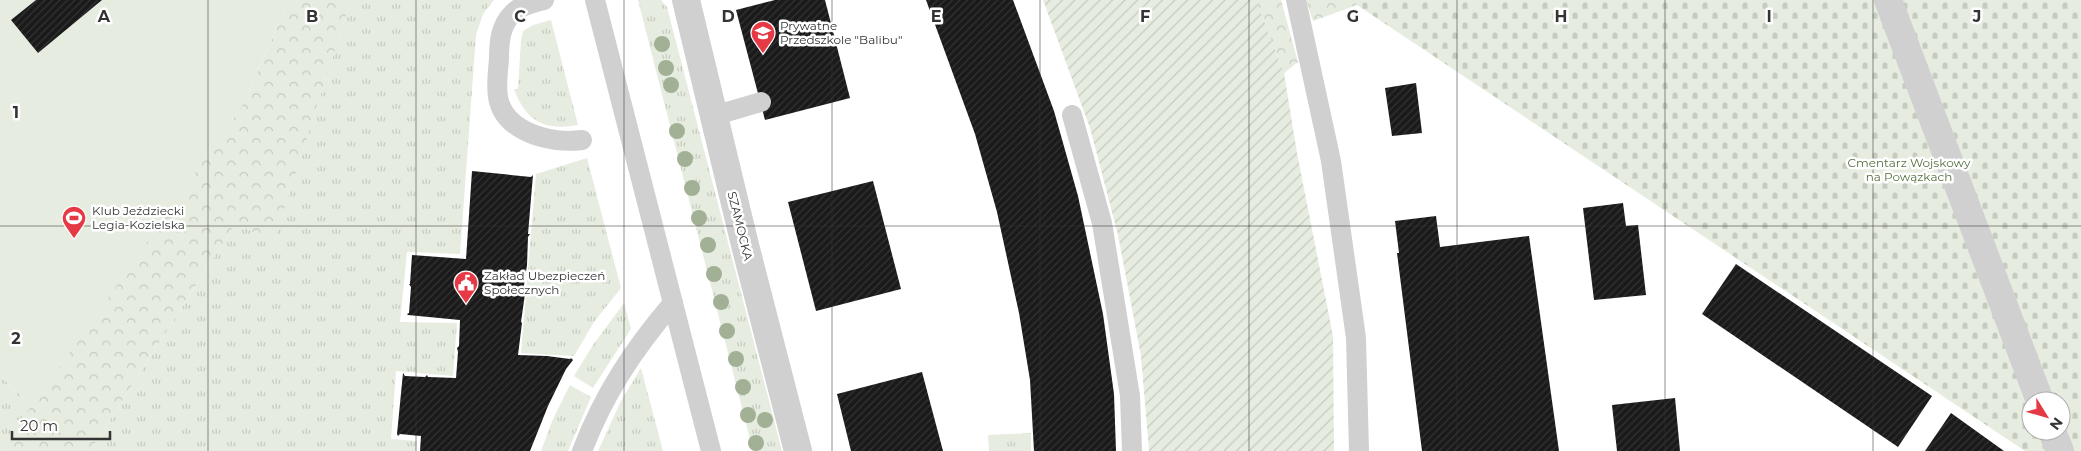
<svg xmlns="http://www.w3.org/2000/svg" width="2081" height="451" viewBox="0 0 2081 451" font-family="Montserrat,sans-serif">
<style>
.grass{fill:url(#grass-tufts)}
.forest{fill:url(#forest-crowns)}
.cemetery{fill:url(#cemetery-stones);fill-rule:evenodd}
.park{fill:#e6ecdf}
.garden{fill:url(#garden-furrows)}
.building{fill:url(#building-hatch)}
.lines{fill:none;stroke-linecap:round;stroke-linejoin:round}
.lane{stroke:#d0d0d0;stroke-width:20}
.street{stroke:#d0d0d0;stroke-width:28}
.tree{fill:#a2b095}
.grid{fill:none;stroke:#333;stroke-width:1;stroke-opacity:0.55}
.labels{text-anchor:middle;stroke-width:5;stroke-linejoin:round;paint-order:stroke}
.poi-label{font-size:12px;fill:#333;stroke:#fff;text-anchor:start}
.park-label{font-size:12px;fill:#56703f;stroke:#fff}
.street-label{font-size:12px;fill:#333;stroke:#fff}
.grid-label{font-size:16px;text-anchor:middle;font-weight:bold;fill:#333;stroke:#fff;stroke-width:5;stroke-linejoin:round;paint-order:stroke}
</style>
<defs>
<pattern id="grass-tufts" width="24" height="20" patternUnits="userSpaceOnUse" patternTransform="scale(1.25)"><rect width="24" height="20" fill="#e6ecdf"/><path d="M3 7l-1-3M5 7V3M7 7l1-3M15 17l-1-3M17 17v-4M19 17l1-3" fill="none" stroke="#c6cbc0"/></pattern>
<pattern id="forest-crowns" width="20" height="18" patternUnits="userSpaceOnUse" patternTransform="scale(1.25)"><rect width="20" height="18" fill="#e6ecdf"/><path d="M2 6a3 3 0 1 1 6 0M12 15a3 3 0 1 1 6 0" fill="none" stroke="#c6cbc0"/></pattern>
<pattern id="cemetery-stones" width="16" height="16" patternUnits="userSpaceOnUse" patternTransform="scale(1.25)"><rect width="16" height="16" fill="#e6ecdf"/><path d="M2 7V4a2 2 0 0 1 4 0v3zM10 15v-3a2 2 0 0 1 4 0v3z" fill="#c6cbc0"/></pattern>
<pattern id="garden-furrows" width="10" height="10" patternUnits="userSpaceOnUse" patternTransform="scale(1.25)"><rect width="10" height="10" fill="#e6ecdf"/><path d="M-1 1l2-2M0 10L10 0M9 11l2-2" fill="none" stroke="#c6cbc0"/></pattern>
<pattern id="building-hatch" width="6" height="6" patternUnits="userSpaceOnUse" patternTransform="scale(1.25)"><rect width="6" height="6" fill="#1a1a1a"/><path d="M-1 1l2-2M0 6l6-6M5 7l2-2" fill="none" stroke="#333"/></pattern>
</defs>
<rect width="100%" height="100%" fill="#fff"/>
<g class="grass">
<path d="M 351,0 L 494,0 L 483,14 L 476,35 L 460,254 L 407,252 L 400,322 L 457,323 L 453,376 L 396,371 L 391,439 L 417,441 L 416,451 L 90,451 L 235,224 L 274,240 Z"/>
<path d="M 638,0 L 661,0 L 667,7 L 782,451 L 753,451 Z"/>
<path d="M 551,20 L 578,125 C 544,131 526,121 514,89 L 518,89 L 521,41 L 523,31 L 533,25 Z"/>
<path d="M 587,158 L 621,288 L 594,322 L 574,356 L 521,353 L 536,174 Z"/>
<path d="M 624,303 L 631,329 L 593,388 L 574,376 L 593,345 Z"/>
<path d="M 641,368 L 663,451 L 598,451 L 621,401 Z"/>
<path d="M 0,375 L 32,407 L 0,451 Z"/>
<path d="M 570,385 L 591,397 L 568,451 L 541,451 L 553,419 Z"/>
<path d="M 1031,433 L 1031,451 L 989,451 L 988,435 Z"/>
</g>
<g class="forest">
<path d="M 289,0 L 351,0 L 274,241 L 235,224 L 90,451 L 0,451 L 243,104 Z"/>
<path d="M 1256,0 L 1281,0 L 1298,62 L 1284,73 Z"/>
<path d="M 1306,0 L 1355,0 L 1357,5 L 1313,21 Z"/>
</g>
<path class="cemetery" d="M 1355,0 L 2081,0 L 2081,451 L 2025,451 L 1357,5 ZM 2031,401 L 2061,401 L 2061,431 L 2031,431 Z"/>
<path class="park" d="M 0,0 L 289,0 L 243,104 L 32,407 L 0,375 Z"/>
<path class="garden" d="M 1043,0 L 1256,0 L 1284,73 L 1297,153 L 1333,336 L 1334,451 L 1149,451 L 1141,356 L 1118,235 L 1090,128 Z"/>
<g class="building">
<path d="M 36,0 L 102,0 L 38,53 L 11,20 Z"/>
<path d="M 775,0 L 825,0 L 850,98 L 765,120 L 736,10 Z"/>
<path d="M 926,0 L 1013,0 L 1054,111 L 1078,196 L 1103,314 L 1114,394 L 1116,451 L 1034,451 L 1030,380 L 1019,313 L 997,212 L 975,134 Z"/>
<path d="M 1416,83 L 1422,133 L 1392,136 L 1385,88 Z"/>
<path d="M 472,171 L 531,177 L 533,175 L 528,234 L 530,234 L 528,237 L 527,265 L 523,292 L 525,294 L 521,322 L 522,323 L 518,355 L 547,356 L 570,359 L 571,358 L 573,360 L 566,369 L 548,406 L 530,451 L 420,451 L 421,436 L 400,434 L 398,436 L 397,434 L 403,373 L 405,376 L 425,377 L 427,375 L 428,377 L 456,378 L 458,352 L 457,348 L 459,346 L 460,320 L 408,315 L 407,314 L 409,313 L 411,287 L 409,284 L 410,284 L 412,255 L 466,259 Z"/>
<path d="M 873,181 L 901,289 L 816,311 L 788,202 Z"/>
<path d="M 1623,203 L 1626,226 L 1638,225 L 1646,295 L 1594,300 L 1583,208 Z"/>
<path d="M 1436,216 L 1440,247 L 1529,236 L 1559,451 L 1422,451 L 1397,253 L 1399,253 L 1395,221 Z"/>
<path d="M 1736,264 L 1932,396 L 1898,447 L 1702,314 Z"/>
<path d="M 922,372 L 943,451 L 851,451 L 837,394 Z"/>
<path d="M 1675,398 L 1680,451 L 1617,451 L 1612,405 Z"/>
<path d="M 1951,413 L 2004,451 L 1925,451 Z"/>
</g>
<g class="lines">
<g class="lane">
<path d="M 544,0 C 533,3 521,5 513,13 C 500,26 499,42 499,59 C 498,71 496,85 498,97 C 504,133 552,144 582,140"/>
<path d="M 595,0 L 711,451"/>
<path d="M 1296,0 L 1331,161 L 1356,338 L 1359,451"/>
<path d="M 1072,115 L 1102,223 L 1130,396 L 1132,451"/>
<path d="M 713,116 L 761,102"/>
<path d="M 582,451 C 604,394 633,350 673,303"/>
</g>
<g class="street">
<path d="M 686,0 L 745,245 L 798,451"/>
<path d="M 1888,0 L 2040,401"/>
<path d="M 2052,431 L 2060,451"/>
</g>
</g>
<g class="tree">
<circle cx="662" cy="44" r="8"/>
<circle cx="666" cy="68" r="8"/>
<circle cx="671" cy="85" r="8"/>
<circle cx="677" cy="131" r="8"/>
<circle cx="685" cy="159" r="8"/>
<circle cx="692" cy="188" r="8"/>
<circle cx="699" cy="218" r="8"/>
<circle cx="708" cy="245" r="8"/>
<circle cx="714" cy="274" r="8"/>
<circle cx="721" cy="302" r="8"/>
<circle cx="727" cy="331" r="8"/>
<circle cx="736" cy="359" r="8"/>
<circle cx="743" cy="387" r="8"/>
<circle cx="748" cy="415" r="8"/>
<circle cx="765" cy="420" r="8"/>
<circle cx="756" cy="443" r="8"/>
</g>
<path class="grid" d="M 208,0 L 208,451M 416,0 L 416,451M 624,0 L 624,451M 832,0 L 832,451M 1040,0 L 1040,451M 1249,0 L 1249,451M 1457,0 L 1457,451M 1665,0 L 1665,451M 1873,0 L 1873,451M 0,226 L 2081,226"/>
<defs>
<symbol id="school-pin" viewBox="-11 -11 22 30"><path d="M0 17L-7.5 6A9.5 9.5 0 1 1 7.5 6Z" fill="#e63946" stroke="#fff"/><path d="M0-5L7-2L0 1L-7-2ZM-4 1L0 2.5L4 1V4Q0 6-4 4Z" fill="#fff"/></symbol>
<symbol id="stadium-pin" viewBox="-11 -11 22 30"><path d="M0 17L-7.5 6A9.5 9.5 0 1 1 7.5 6Z" fill="#e63946" stroke="#fff"/><path d="M0-5a6.5 5 0 1 0 0 10a6.5 5 0 1 0 0-10ZM-3.5-1.8h7v3.6h-7Z" fill="#fff"/></symbol>
<symbol id="civic-pin" viewBox="-11 -11 22 30"><path d="M0 17L-7.5 6A9.5 9.5 0 1 1 7.5 6Z" fill="#e63946" stroke="#fff"/><path d="M-.6-6.5H3V-4.5H.6V-3L4-1V1h2V6H-6V1h2V-1L-.6-3ZM-1.2 2.5V6h2.4V2.5Z" fill="#fff"/></symbol>
</defs>
<g fill-rule="evenodd">
<use href="#school-pin" x="749" y="19" width="28" height="38"/>
<use href="#stadium-pin" x="60" y="204" width="28" height="38"/>
<use href="#civic-pin" x="452" y="269" width="28" height="38"/>
</g>
<g class="labels">
<g class="poi-label">
<text x="780" y="30">Prywatne<tspan x="780" dy="14">Przedszkole "Balibu"</tspan></text>
<text x="92" y="215">Klub Jeździecki<tspan x="92" dy="14">Legia-Kozielska</tspan></text>
<text x="484" y="280">Zakład Ubezpieczeń<tspan x="484" dy="14">Społecznych</tspan></text>
</g>
<g class="park-label">
<text x="1909" y="167">Cmentarz Wojskowy<tspan x="1909" dy="14">na Powązkach</tspan></text>
</g>
<g class="street-label">
<text transform="translate(740 226) rotate(76)" y="4">SZAMOCKA</text>
</g>
</g>
<g class="grid-label">
<text x="104" y="22">A</text>
<text x="312" y="22">B</text>
<text x="520" y="22">C</text>
<text x="728" y="22">D</text>
<text x="936" y="22">E</text>
<text x="1145" y="22">F</text>
<text x="1353" y="22">G</text>
<text x="1561" y="22">H</text>
<text x="1769" y="22">I</text>
<text x="1977" y="22">J</text>
<text x="16" y="118">1</text>
<text x="16" y="344">2</text>
</g>
<g transform="translate(2046 416) rotate(127)"><circle r="24" fill="#ffffff" stroke="#adadad"/>
<path d="M0-4L9 19L0 12L-9 19Z" fill="#e63946"/>
<text y="-8" font-size="14" font-weight="bold" text-anchor="middle" fill="#333333">N</text>
</g>
<path d="M12 431v8h98v-8" fill="none" stroke="#333333" stroke-width="2.5"/>
<text x="20" y="431" font-size="15" fill="#333333" stroke="#ffffff" stroke-width="4" paint-order="stroke">20 m</text>
</svg>
